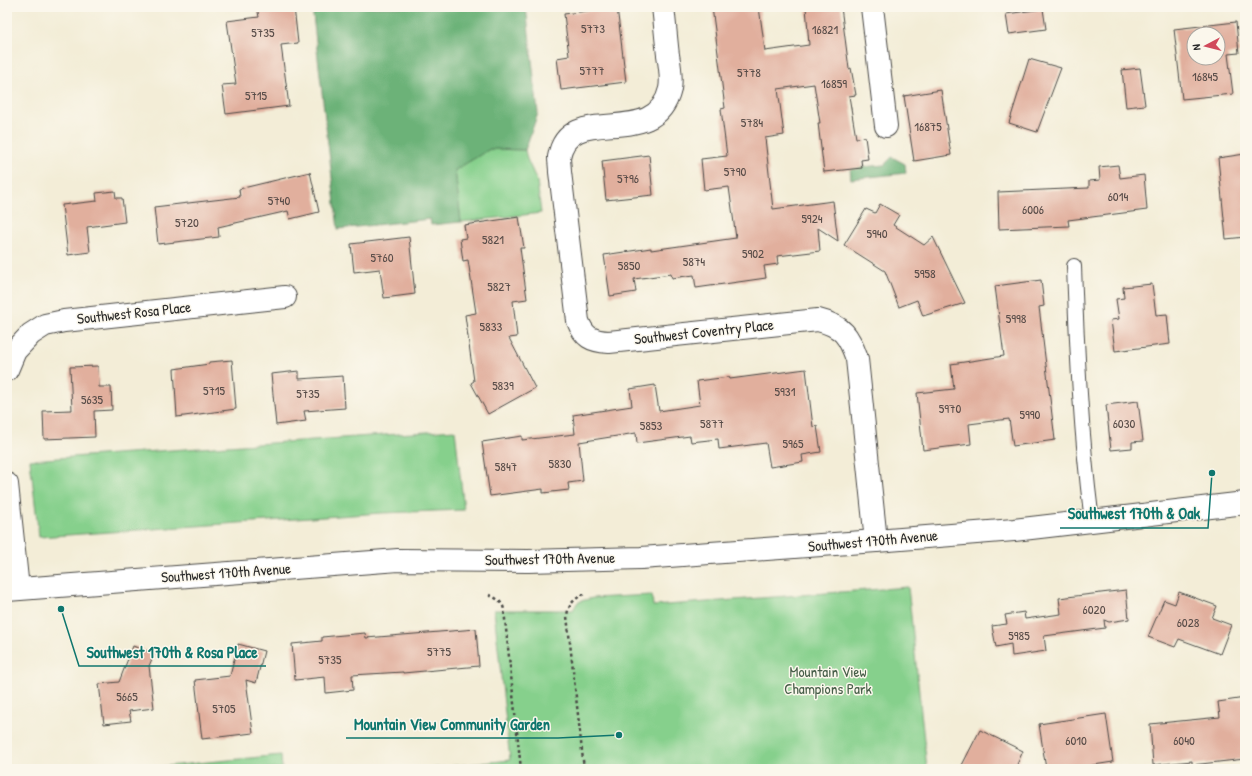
<svg xmlns="http://www.w3.org/2000/svg" width="1252" height="776" viewBox="0 0 1252 776" font-family="'Patrick Hand',sans-serif">
<style>
.green{fill:#86d08c;stroke:#587e5c}
.forest{fill:#6cb278;stroke:#4c6e52}
.building{fill:#e1af9d;fill-rule:evenodd}
.lines{fill:none;stroke-linecap:round;stroke-linejoin:round}
.lane-casing{stroke:#494845;stroke-width:16}
.street-casing{stroke:#494845;stroke-width:24}
.secondary-casing{stroke:#494845;stroke-width:24}
.path{stroke:#494845;stroke-width:2.5;stroke-dasharray:3 3;stroke-linecap:butt}
.lane{stroke:#fff;stroke-width:14}
.street{stroke:#fff;stroke-width:22}
.secondary{stroke:#fff;stroke-width:22}
.labels{text-anchor:middle;stroke-width:3;stroke-linejoin:round;paint-order:stroke}
.number-label{font-size:13px;fill:#584c48}
.street-label{font-size:15px;fill:#2b2b2b;stroke:#fbf7ec}
.park-label{font-size:15px;fill:#465d48;stroke:#fbf7ec}
.leader{fill:none;stroke:#0f766e;stroke-width:1.5}
.callout-dot{fill:#0f766e;stroke:#fbf7ec;stroke-width:1.5}
.callout-label{font-size:16px;text-anchor:middle;font-weight:bold;fill:#0f766e;stroke:#fbf7ec;stroke-width:3;stroke-linejoin:round;paint-order:stroke}
</style>
<rect width="100%" height="100%" fill="#fbf7ec"/>
<filter id="ink" filterUnits="userSpaceOnUse"><feTurbulence type="fractalNoise" baseFrequency=".025" numOctaves="2"/><feDisplacementMap in="SourceGraphic" scale="8" xChannelSelector="R" yChannelSelector="G"/><feConvolveMatrix kernelMatrix="1 2 1 2 8 2 1 2 1" color-interpolation-filters="sRGB"/></filter>
<filter id="wash" filterUnits="userSpaceOnUse"><feTurbulence type="fractalNoise" baseFrequency=".012" numOctaves="4" result="noise"/><feDisplacementMap in="SourceGraphic" scale="16" xChannelSelector="R" yChannelSelector="G"/><feGaussianBlur stdDeviation="0.9" result="paint"/><feColorMatrix in="noise" values="0 0 0 0 0 0 0 0 0 0 0 0 0 0 0 0 0 1.4 0 .05"/><feComposite in="paint" operator="in"/></filter>
<g filter="url(#wash)">
<rect width="100%" height="100%" fill="#f3edd7"/>
<g class="green">
<path d="M 490,149 L 525,150 L 527,159 L 537,181 L 541,213 L 461,222 L 455,170 Z"/>
<path d="M 455,430 L 464,510 L 381,513 L 39,537 L 30,460 Z"/>
<path d="M 908,587 L 927,769 L 427,769 L 510,760 L 494,610 L 573,610 L 577,603 L 581,601 L 593,598 L 652,595 L 653,606 Z"/>
<path d="M 281,755 L 282,769 L 136,769 Z"/>
</g>
<g class="forest">
<path d="M 312,7 L 526,7 L 538,113 L 525,150 L 490,149 L 455,170 L 461,222 L 431,225 L 430,219 L 338,229 Z"/>
<path d="M 892,157 L 905,164 L 906,173 L 851,179 L 850,168 L 884,165 Z"/>
</g>
<g id="blocks">
<g class="building">
<path d="M 257,7 L 294,7 L 298,43 L 281,45 L 289,106 L 226,114 L 222,85 L 236,84 L 227,21 L 259,17 Z"/>
<path d="M 617,7 L 626,82 L 561,90 L 557,58 L 569,56 L 564,14 Z"/>
<path d="M 712,7 L 759,7 L 765,51 L 809,45 L 806,7 L 841,7 L 849,69 L 851,68 L 856,95 L 849,96 L 856,138 L 865,137 L 868,159 L 861,160 L 862,168 L 824,172 L 818,123 L 820,123 L 814,84 L 778,89 L 784,135 L 765,138 L 773,209 L 833,201 L 838,241 L 818,228 L 820,251 L 777,256 L 778,264 L 764,266 L 766,278 L 696,288 L 694,275 L 672,278 L 671,274 L 634,279 L 636,292 L 610,296 L 604,255 L 651,248 L 651,250 L 736,238 L 729,187 L 704,190 L 701,159 L 727,156 L 721,109 L 725,108 Z"/>
<path d="M 1043,9 L 1046,29 L 1009,34 L 1006,14 Z"/>
<path d="M 1236,22 L 1239,53 L 1228,54 L 1233,94 L 1182,99 L 1174,29 ZM 1194,34 L 1218,34 L 1218,58 L 1194,58 Z"/>
<path d="M 1029,59 L 1061,68 L 1037,132 L 1009,123 Z"/>
<path d="M 1140,68 L 1145,105 L 1126,107 L 1122,70 Z"/>
<path d="M 941,90 L 951,155 L 914,161 L 904,96 Z"/>
<path d="M 1245,154 L 1245,237 L 1226,239 L 1218,158 Z"/>
<path d="M 649,155 L 653,195 L 606,200 L 602,161 Z"/>
<path d="M 1118,165 L 1120,178 L 1144,175 L 1147,210 L 1068,220 L 1069,226 L 999,229 L 998,192 L 1089,188 L 1089,181 L 1100,180 L 1099,167 Z"/>
<path d="M 310,172 L 319,212 L 290,219 L 288,211 L 218,227 L 219,237 L 158,244 L 154,207 L 240,197 L 239,189 Z"/>
<path d="M 115,191 L 116,198 L 122,198 L 125,222 L 87,227 L 90,252 L 68,255 L 62,205 L 97,201 L 96,193 Z"/>
<path d="M 880,204 L 899,215 L 893,225 L 924,245 L 933,237 L 965,303 L 923,316 L 917,300 L 899,307 L 885,271 L 844,245 L 866,209 L 875,213 Z"/>
<path d="M 519,217 L 524,248 L 520,248 L 527,299 L 513,301 L 517,337 L 509,338 L 535,388 L 488,414 L 471,383 L 474,381 L 465,315 L 476,313 L 468,260 L 463,261 L 460,239 L 466,238 L 464,225 Z"/>
<path d="M 409,237 L 415,294 L 384,298 L 380,269 L 354,272 L 351,244 Z"/>
<path d="M 1041,280 L 1044,306 L 1039,307 L 1055,440 L 1013,446 L 1009,419 L 969,424 L 971,444 L 923,450 L 917,393 L 954,389 L 951,364 L 1004,356 L 995,286 Z"/>
<path d="M 1152,284 L 1156,315 L 1167,314 L 1170,344 L 1115,351 L 1111,320 L 1119,319 L 1116,299 L 1124,298 L 1123,287 Z"/>
<path d="M 232,360 L 236,409 L 177,417 L 174,369 L 209,364 L 209,362 Z"/>
<path d="M 98,366 L 99,387 L 111,387 L 112,410 L 94,411 L 95,437 L 44,439 L 43,411 L 72,410 L 70,367 Z"/>
<path d="M 806,369 L 813,427 L 817,426 L 821,452 L 802,455 L 803,462 L 770,467 L 766,443 L 719,449 L 718,439 L 691,442 L 690,436 L 637,443 L 636,433 L 579,442 L 583,481 L 568,483 L 569,490 L 543,493 L 543,489 L 490,496 L 482,442 L 522,436 L 522,440 L 575,434 L 573,415 L 632,406 L 630,389 L 655,385 L 659,411 L 700,405 L 697,381 L 729,377 L 730,379 Z"/>
<path d="M 299,371 L 299,379 L 343,376 L 345,408 L 304,411 L 306,421 L 276,425 L 271,374 Z"/>
<path d="M 1138,401 L 1143,441 L 1132,442 L 1132,448 L 1111,450 L 1106,405 Z"/>
<path d="M 1126,590 L 1129,619 L 1109,622 L 1104,620 L 1105,628 L 1044,636 L 1046,651 L 1012,656 L 1011,644 L 996,647 L 992,626 L 1007,624 L 1005,615 L 1024,612 L 1025,619 L 1061,614 L 1059,598 Z"/>
<path d="M 1179,592 L 1217,606 L 1212,618 L 1231,625 L 1220,654 L 1179,639 L 1175,647 L 1148,637 L 1164,600 L 1175,604 Z"/>
<path d="M 476,629 L 479,666 L 403,673 L 403,672 L 352,675 L 353,690 L 326,693 L 325,677 L 295,680 L 292,644 L 322,641 L 322,637 L 365,633 L 366,638 Z"/>
<path d="M 238,644 L 264,651 L 256,683 L 246,680 L 253,733 L 202,739 L 195,680 L 230,676 Z"/>
<path d="M 133,646 L 154,654 L 149,666 L 154,708 L 129,711 L 131,721 L 104,724 L 99,684 L 119,682 Z"/>
<path d="M 1245,698 L 1245,759 L 1192,765 L 1192,761 L 1153,765 L 1150,724 L 1220,717 L 1218,702 Z"/>
<path d="M 1106,714 L 1113,762 L 1068,769 L 1046,769 L 1039,724 Z"/>
<path d="M 980,730 L 1023,751 L 1015,769 L 960,769 Z"/>
</g>
</g>
</g>
<g filter="url(#ink)">
<use href="#blocks" fill-opacity="0" stroke="#494845" stroke-width="1"/>
<g class="lines">
<defs>
<path id="lane" d="M 1074,266 C 1077,351 1081,437 1092,521"/>
<g id="street">
<path d="M 663,7 C 665,23 666,39 668,55 C 670,66 672,78 670,89 C 655,153 569,99 559,157 C 559,162 560,167 560,172 L 578,321 C 584,337 591,341 609,342 L 818,320 C 843,326 849,336 857,359 L 876,541"/>
<path d="M 872,7 L 886,126"/>
<path d="M 7,370 L 15,351 L 31,334 L 45,325 L 64,321 L 285,297"/>
<path d="M 7,484 L 18,589"/>
</g>
<path id="secondary" d="M 7,590 L 398,560 L 528,561 L 641,558 L 876,541 L 1014,530 L 1245,503"/>
</defs>
<use href="#lane" class="lane-casing"/>
<use href="#street" class="street-casing"/>
<use href="#secondary" class="secondary-casing"/>
<g class="path">
<path d="M 584,594 C 574,599 568,605 567,616 L 584,769"/>
<path d="M 489,595 C 496,598 503,602 504,610 L 521,769"/>
</g>
<use href="#lane" class="lane"/>
<use href="#street" class="street"/>
<use href="#secondary" class="secondary"/>
</g>
</g>
<g class="labels">
<g class="number-label">
<text x="593" y="33">5773</text>
<text x="825" y="34">16821</text>
<text x="263" y="37">5735</text>
<text x="592" y="75">5777</text>
<text x="749" y="77">5778</text>
<text x="1205" y="81">16845</text>
<text x="834" y="88">16859</text>
<text x="256" y="100">5715</text>
<text x="752" y="127">5784</text>
<text x="928" y="131">16875</text>
<text x="735" y="176">5790</text>
<text x="628" y="183">5796</text>
<text x="1118" y="201">6014</text>
<text x="279" y="205">5740</text>
<text x="1033" y="214">6006</text>
<text x="812" y="223">5924</text>
<text x="187" y="227">5720</text>
<text x="877" y="238">5940</text>
<text x="493" y="244">5821</text>
<text x="753" y="258">5902</text>
<text x="382" y="262">5760</text>
<text x="694" y="266">5874</text>
<text x="629" y="270">5850</text>
<text x="925" y="278">5958</text>
<text x="499" y="291">5827</text>
<text x="1016" y="323">5998</text>
<text x="491" y="331">5833</text>
<text x="503" y="390">5839</text>
<text x="214" y="395">5715</text>
<text x="785" y="396">5931</text>
<text x="308" y="398">5735</text>
<text x="92" y="404">5635</text>
<text x="950" y="413">5970</text>
<text x="1030" y="419">5990</text>
<text x="712" y="428">5877</text>
<text x="1124" y="428">6030</text>
<text x="651" y="430">5853</text>
<text x="793" y="448">5965</text>
<text x="560" y="468">5830</text>
<text x="506" y="471">5847</text>
<text x="1094" y="614">6020</text>
<text x="1188" y="627">6028</text>
<text x="1019" y="640">5985</text>
<text x="439" y="656">5775</text>
<text x="330" y="664">5735</text>
<text x="127" y="701">5665</text>
<text x="224" y="713">5705</text>
<text x="1076" y="745">6010</text>
<text x="1184" y="745">6040</text>
</g>
<g class="street-label">
<text transform="translate(134 313) rotate(-6)" y="5">Southwest Rosa Place</text>
<text transform="translate(704 332) rotate(-6)" y="5">Southwest Coventry Place</text>
<text transform="translate(873 541) rotate(-5)" y="5">Southwest 170th Avenue</text>
<text transform="translate(550 559) rotate(-1)" y="5">Southwest 170th Avenue</text>
<text transform="translate(226 573) rotate(-4)" y="5">Southwest 170th Avenue</text>
</g>
<g class="park-label">
<text x="828" y="677">Mountain View<tspan x="828" dy="17">Champions Park</tspan></text>
</g>
</g>
<path class="leader" d="M1212 473L1208 528H1060M61 609L79 666H266M619 735L558 738H346"/>
<g class="callout-dot">
<circle cx="1212" cy="473" r="4"/>
<circle cx="61" cy="609" r="4"/>
<circle cx="619" cy="735" r="4"/>
</g>
<g class="callout-label">
<text x="1134" y="519">Southwest 170th &amp; Oak</text>
<text x="172" y="658">Southwest 170th &amp; Rosa Place</text>
<text x="452" y="730">Mountain View Community Garden</text>
</g>
<rect width="1252" height="776" fill="none" stroke="#fbf7ec" stroke-width="24"/>
<g transform="translate(1206 46) rotate(263)"><circle r="19" fill="#fbf7ec" stroke="#a8a59f"/>
<path d="M0-3L7 15L0 10L-7 15Z" fill="#d1495b"/>
<text y="-6" font-size="11" font-weight="bold" text-anchor="middle" fill="#2b2b2b">N</text>
</g>
</svg>
